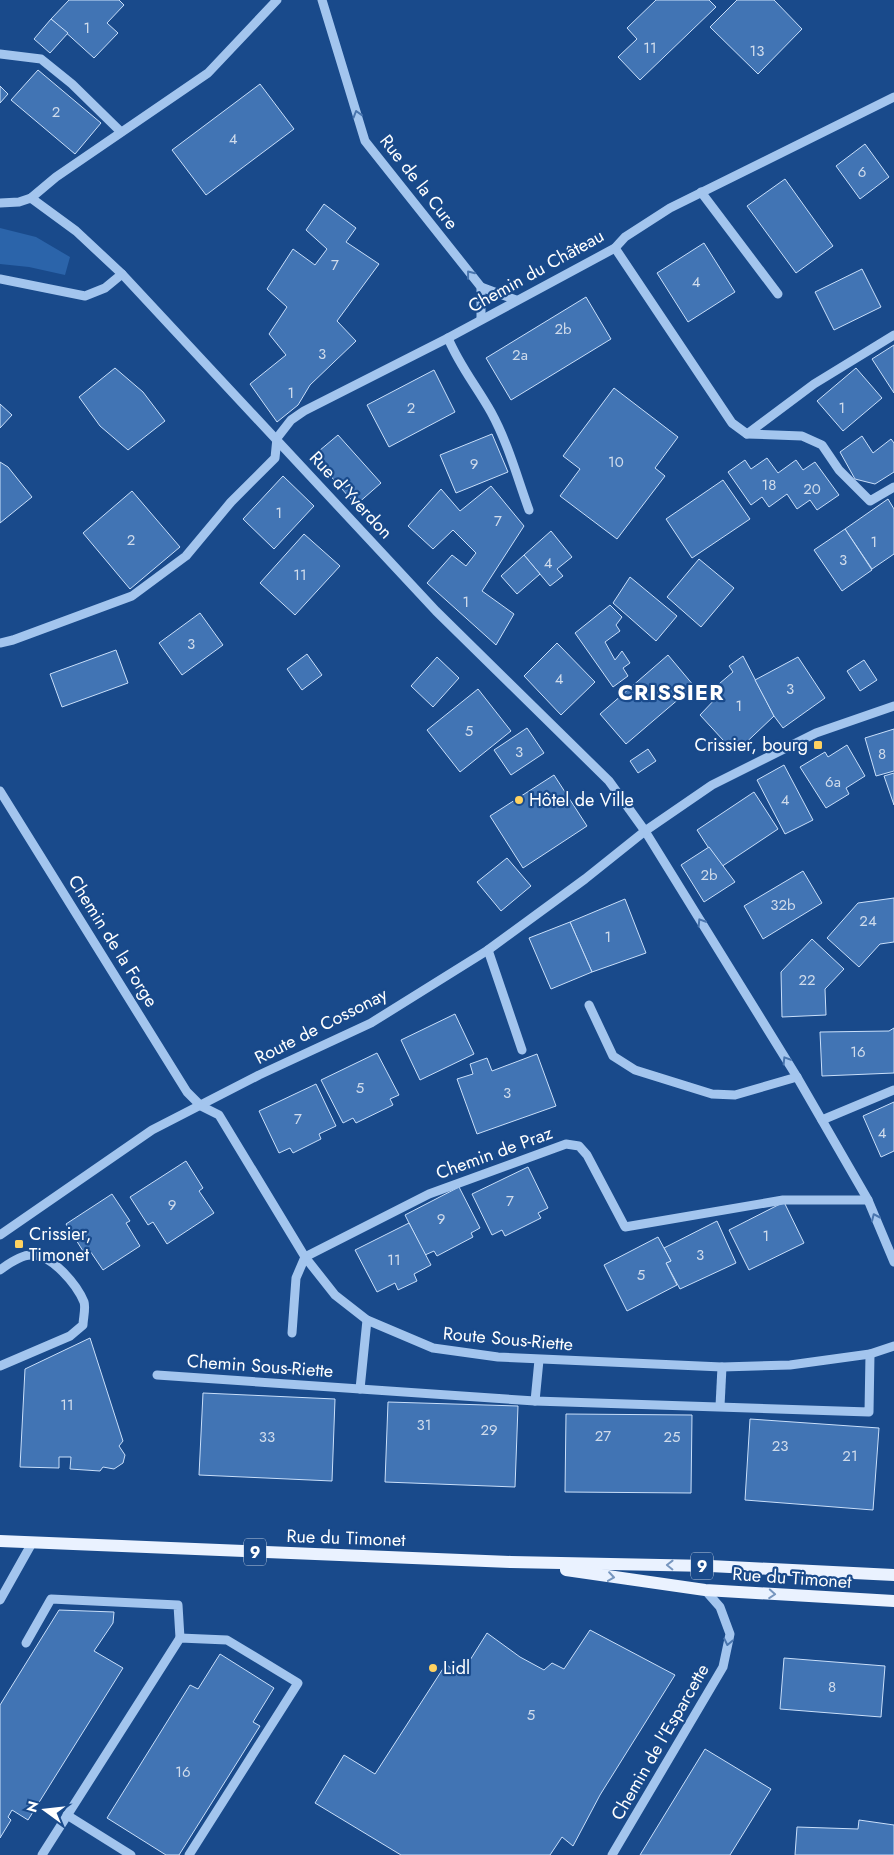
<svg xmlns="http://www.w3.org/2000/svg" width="894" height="1855" viewBox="0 0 894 1855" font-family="Jost,sans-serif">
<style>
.green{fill:#2b64aa}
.building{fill:#4174b4;stroke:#c9dffa}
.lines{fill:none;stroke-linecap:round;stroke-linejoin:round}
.minor{stroke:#a3c5ee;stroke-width:9}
.major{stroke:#eaf2ff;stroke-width:12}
.oneway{stroke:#4975ae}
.oneway2{stroke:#7796bf}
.poi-dot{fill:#ffd260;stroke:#194a8b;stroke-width:2}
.labels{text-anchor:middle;stroke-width:4.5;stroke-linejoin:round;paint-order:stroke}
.number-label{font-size:15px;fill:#d0dcec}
.shield{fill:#194a8b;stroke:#bac9dc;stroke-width:1}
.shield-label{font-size:16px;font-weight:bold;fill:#fff}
.street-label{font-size:18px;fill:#fff;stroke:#194a8b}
.poi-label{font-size:18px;fill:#fff;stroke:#194a8b;text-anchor:start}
.district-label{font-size:22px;font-weight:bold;letter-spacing:1px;fill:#fff;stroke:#194a8b}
</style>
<rect width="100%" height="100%" fill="#194a8b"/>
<path class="green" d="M 0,228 L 36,237 L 70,257 L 65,275 L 29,267 L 0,264 Z"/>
<g class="building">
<path d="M 69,0 L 119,0 L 124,5 L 107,23 L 118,33 L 94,58 L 51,19 Z"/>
<path d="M 656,0 L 709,0 L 716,7 L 640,80 L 618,57 L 637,39 L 627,28 Z"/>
<path d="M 737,0 L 774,0 L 802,29 L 758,74 L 710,27 Z"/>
<path d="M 51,19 L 68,33 L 50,53 L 34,39 Z"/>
<path d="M 38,70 L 101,123 L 75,154 L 11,100 Z"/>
<path d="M 260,84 L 294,129 L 206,195 L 172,150 Z"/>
<path d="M 0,86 L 8,94 L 0,103 Z"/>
<path d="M 865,144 L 889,177 L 860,199 L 836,166 Z"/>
<path d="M 785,179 L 833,246 L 796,273 L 747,206 Z"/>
<path d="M 324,204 L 356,228 L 346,242 L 379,264 L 337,321 L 356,341 L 310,385 L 298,405 L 277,422 L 250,384 L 286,355 L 269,334 L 287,307 L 267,289 L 293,249 L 315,265 L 327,249 L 306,230 Z"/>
<path d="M 704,243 L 735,292 L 688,322 L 657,273 Z"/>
<path d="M 862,269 L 881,307 L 834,330 L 815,292 Z"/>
<path d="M 586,297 L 611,339 L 511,400 L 486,358 Z"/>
<path d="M 894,345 L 894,393 L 872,359 Z"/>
<path d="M 115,368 L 143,392 L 165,421 L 128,450 L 100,426 L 79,397 Z"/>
<path d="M 856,368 L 882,398 L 843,431 L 817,401 Z"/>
<path d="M 434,370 L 455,412 L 389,447 L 367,405 Z"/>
<path d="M 614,388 L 678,437 L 655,468 L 665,476 L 617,539 L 560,496 L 580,469 L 563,456 Z"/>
<path d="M 0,404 L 12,415 L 0,428 Z"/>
<path d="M 492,434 L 508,472 L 456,493 L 440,455 Z"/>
<path d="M 338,435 L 381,483 L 356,505 L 313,456 Z"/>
<path d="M 862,436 L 873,453 L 891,439 L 894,443 L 894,472 L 875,484 L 855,479 L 840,452 Z"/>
<path d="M 767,458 L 778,473 L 796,460 L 803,470 L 815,462 L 839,495 L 817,510 L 810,500 L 797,509 L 787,494 L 769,507 L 762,497 L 751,505 L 728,472 L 745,460 L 751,469 Z"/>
<path d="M 0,462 L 8,467 L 32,497 L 0,523 Z"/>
<path d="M 283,476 L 314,506 L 274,549 L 243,519 Z"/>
<path d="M 723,480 L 750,519 L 692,558 L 666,519 Z"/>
<path d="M 491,486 L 524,526 L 482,591 L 514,614 L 496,645 L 427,583 L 452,555 L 466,566 L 476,553 L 453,530 L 433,549 L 408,526 L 441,489 L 460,511 Z"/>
<path d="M 132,491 L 180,547 L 130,589 L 83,533 Z"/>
<path d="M 888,499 L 894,509 L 894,554 L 872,569 L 845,529 Z"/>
<path d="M 845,529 L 872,570 L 842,591 L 814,550 Z"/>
<path d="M 551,531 L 572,557 L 557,569 L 563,576 L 550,586 L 524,555 Z"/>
<path d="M 304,534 L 340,566 L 295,615 L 260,583 Z"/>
<path d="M 524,555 L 540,574 L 517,594 L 501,576 Z"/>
<path d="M 699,559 L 734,588 L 701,627 L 667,597 Z"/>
<path d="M 630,577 L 677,616 L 656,641 L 613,603 Z"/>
<path d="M 610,605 L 622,617 L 616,625 L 620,631 L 605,642 L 615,660 L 622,651 L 630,663 L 623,668 L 628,676 L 613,687 L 575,633 Z"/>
<path d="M 200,613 L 223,645 L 182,675 L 159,643 Z"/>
<path d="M 557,643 L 595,682 L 561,715 L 524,676 Z"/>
<path d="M 116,650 L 128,683 L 62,707 L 50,674 Z"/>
<path d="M 307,654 L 322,675 L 302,690 L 287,669 Z"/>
<path d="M 668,655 L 694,686 L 626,744 L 600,714 Z"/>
<path d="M 743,656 L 774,716 L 735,753 L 700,715 L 718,696 L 713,689 L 733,672 L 729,666 Z"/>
<path d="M 437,657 L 459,678 L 433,707 L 411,686 Z"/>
<path d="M 798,657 L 825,698 L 783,728 L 774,716 L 755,680 Z"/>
<path d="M 864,660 L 877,680 L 860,691 L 847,671 Z"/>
<path d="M 478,689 L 511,731 L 460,772 L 427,730 Z"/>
<path d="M 527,728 L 544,753 L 511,775 L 494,750 Z"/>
<path d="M 894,729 L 894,771 L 876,776 L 865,738 Z"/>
<path d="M 847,745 L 865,776 L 846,788 L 849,794 L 826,808 L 800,767 L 825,752 L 828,757 Z"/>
<path d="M 648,749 L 656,761 L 638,773 L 630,761 Z"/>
<path d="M 784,765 L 813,820 L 785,834 L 757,780 Z"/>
<path d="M 894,773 L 894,805 L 884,776 Z"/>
<path d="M 554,775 L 587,826 L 523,868 L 490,816 Z"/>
<path d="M 754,792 L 778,829 L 721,867 L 697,830 Z"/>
<path d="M 709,847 L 735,882 L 704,902 L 681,865 Z"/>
<path d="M 507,858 L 531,886 L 501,911 L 477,882 Z"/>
<path d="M 803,871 L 822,903 L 763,939 L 744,906 Z"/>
<path d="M 894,898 L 894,942 L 880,944 L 859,967 L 827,938 L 858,903 Z"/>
<path d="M 625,899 L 646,953 L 592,972 L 570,922 Z"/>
<path d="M 570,922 L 592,972 L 551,989 L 529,938 Z"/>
<path d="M 812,939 L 844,969 L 825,989 L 826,1015 L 782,1017 L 781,972 Z"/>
<path d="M 455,1014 L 474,1054 L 420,1080 L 401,1040 Z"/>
<path d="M 894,1028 L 894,1073 L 822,1076 L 820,1032 L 889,1031 Z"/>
<path d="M 377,1053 L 399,1095 L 390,1099 L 393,1105 L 356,1123 L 353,1118 L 343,1123 L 321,1080 Z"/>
<path d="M 537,1054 L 556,1106 L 477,1134 L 457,1079 L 473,1074 L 470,1064 L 487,1058 L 492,1071 Z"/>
<path d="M 316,1084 L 336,1126 L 319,1134 L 321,1139 L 293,1153 L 290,1148 L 279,1153 L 259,1111 Z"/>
<path d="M 894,1102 L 894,1151 L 881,1157 L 863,1116 Z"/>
<path d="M 186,1161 L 203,1188 L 199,1191 L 214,1213 L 167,1244 L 153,1222 L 148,1225 L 130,1197 Z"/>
<path d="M 528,1167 L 548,1208 L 538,1213 L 541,1218 L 505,1236 L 502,1230 L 492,1235 L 472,1194 Z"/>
<path d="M 459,1187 L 480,1228 L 471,1233 L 473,1237 L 437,1256 L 434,1251 L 425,1255 L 405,1215 Z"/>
<path d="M 112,1194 L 130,1221 L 126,1223 L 140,1246 L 103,1270 L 88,1248 L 83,1251 L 66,1224 Z"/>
<path d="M 784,1202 L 804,1243 L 749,1270 L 729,1230 Z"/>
<path d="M 717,1221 L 736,1263 L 680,1289 L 666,1263 L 671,1261 L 664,1248 Z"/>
<path d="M 409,1223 L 431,1265 L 414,1274 L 417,1281 L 398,1290 L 395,1283 L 377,1292 L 355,1250 Z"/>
<path d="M 658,1237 L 671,1261 L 666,1263 L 677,1285 L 627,1311 L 604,1265 Z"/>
<path d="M 90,1338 L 123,1441 L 119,1446 L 125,1455 L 123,1463 L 114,1469 L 103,1467 L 100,1471 L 70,1469 L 71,1457 L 59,1457 L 59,1468 L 20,1467 L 25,1369 Z"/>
<path d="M 203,1393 L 335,1399 L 332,1481 L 199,1475 Z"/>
<path d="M 388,1402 L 518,1406 L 515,1487 L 385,1482 Z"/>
<path d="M 566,1414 L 692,1415 L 691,1493 L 565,1492 Z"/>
<path d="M 750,1419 L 879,1428 L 873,1510 L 745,1500 Z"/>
<path d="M 59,1610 L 114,1612 L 113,1623 L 94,1651 L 123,1668 L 28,1820 L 12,1810 L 8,1817 L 11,1820 L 0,1838 L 0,1705 Z"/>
<path d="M 590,1630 L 675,1675 L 600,1795 L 573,1846 L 562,1837 L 550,1855 L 401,1855 L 315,1803 L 344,1755 L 375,1774 L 446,1664 L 460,1676 L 487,1633 L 520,1657 L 544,1670 L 552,1663 L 564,1669 Z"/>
<path d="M 220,1654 L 274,1688 L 253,1722 L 260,1726 L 179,1855 L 166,1855 L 107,1818 L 190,1685 L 198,1689 Z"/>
<path d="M 784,1658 L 885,1666 L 881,1717 L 780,1709 Z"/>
<path d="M 705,1749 L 771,1789 L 730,1855 L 640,1855 Z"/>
<path d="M 859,1820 L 894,1825 L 894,1855 L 795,1855 L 797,1827 L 858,1829 Z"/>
</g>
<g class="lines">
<g class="minor">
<path d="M 322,0 L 365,141 L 481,287 L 481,319"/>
<path d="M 0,54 L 41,59 L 72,84 L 121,132"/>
<path d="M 701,192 L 778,294"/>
<path d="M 31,198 L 56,177 L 208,73 L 277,0"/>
<path d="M 0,203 L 19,202 L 31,198 L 76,231 L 122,274 L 436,611 L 609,781 L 645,831 L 797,1077 L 868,1200 L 894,1262"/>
<path d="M 615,248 L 732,423 L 747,434 L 802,436 L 822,445 L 839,470 L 870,501 L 894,487"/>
<path d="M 0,279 L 85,296 L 105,288 L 122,274"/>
<path d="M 481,287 L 516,300"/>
<path d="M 448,338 C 459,365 477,387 491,412 C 508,443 517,477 529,510"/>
<path d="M 747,434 L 814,384 L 894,335"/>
<path d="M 0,643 L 13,640 L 132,596 L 186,556 L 231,502 L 275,458 L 277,438 L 291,420 L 304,411 L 448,338 L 615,248 L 625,237 L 670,208 L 894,97"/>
<path d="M 0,791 L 187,1092 L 201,1106 L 219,1115 L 305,1257 L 335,1295 L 367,1320 L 433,1348 L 498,1357 L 722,1367 L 790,1365 L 870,1354 L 894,1346"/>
<path d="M 488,950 L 522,1050"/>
<path d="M 589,1005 L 613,1056 L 635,1070 L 712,1094 L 735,1095 L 797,1077"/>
<path d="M 822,1120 L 894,1090"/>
<path d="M 0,1235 L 152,1130 L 259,1075 L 371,1023 L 488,950 L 585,879 L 645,831 L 712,785 L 816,733 L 894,706"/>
<path d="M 0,1270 C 8,1264 21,1255 31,1255 C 52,1254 77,1285 84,1302 C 86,1308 83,1319 83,1325 L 70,1336 L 0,1366"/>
<path d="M 292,1333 L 296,1278 L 305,1257 L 429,1194 L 566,1144 L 579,1146 L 587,1155 L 625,1227 L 783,1200 L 868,1200"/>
<path d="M 157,1375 L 535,1401 L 869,1412 L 870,1354"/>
<path d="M 360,1389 L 367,1320"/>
<path d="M 535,1401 L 539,1360"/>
<path d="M 720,1406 L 722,1367"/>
<path d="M 0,1600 L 32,1543"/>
<path d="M 26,1643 L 51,1599 L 178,1605 L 180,1638"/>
<path d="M 67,1815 L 131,1855"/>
<path d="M 42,1855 L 180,1638 L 227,1640 L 298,1683 L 189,1855"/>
<path d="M 612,1855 L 723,1667 L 730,1634 L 720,1607 L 705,1590"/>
</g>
<g class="major">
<path d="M 0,1541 L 511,1562 L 710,1566 L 894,1575"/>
<path d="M 566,1570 L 705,1590 L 894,1601"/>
</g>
</g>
<defs><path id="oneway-chevron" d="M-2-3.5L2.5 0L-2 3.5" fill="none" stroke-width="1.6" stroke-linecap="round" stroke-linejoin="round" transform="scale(1.25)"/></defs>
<g class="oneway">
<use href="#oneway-chevron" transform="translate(357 114) rotate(-107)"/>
<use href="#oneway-chevron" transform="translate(470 274) rotate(-128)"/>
<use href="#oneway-chevron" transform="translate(701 922) rotate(-122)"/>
<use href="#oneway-chevron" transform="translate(786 1060) rotate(-122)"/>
<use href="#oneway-chevron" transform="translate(875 1217) rotate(-114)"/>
<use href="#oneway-chevron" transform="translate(728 1642) rotate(102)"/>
</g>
<g class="oneway2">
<use href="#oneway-chevron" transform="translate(670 1565) rotate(-179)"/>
<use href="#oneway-chevron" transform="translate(611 1577) rotate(8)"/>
<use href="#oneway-chevron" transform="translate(772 1594) rotate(4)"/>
</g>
<g class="poi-dot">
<rect x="813" y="740" width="10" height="10" rx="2.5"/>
<circle cx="519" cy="800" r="5"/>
<rect x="14" y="1239" width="10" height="10" rx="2.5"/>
<circle cx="433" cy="1668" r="5"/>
</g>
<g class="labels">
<g class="number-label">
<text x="87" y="33">1</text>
<text x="650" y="53">11</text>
<text x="757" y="56">13</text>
<text x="56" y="117">2</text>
<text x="233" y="144">4</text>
<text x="862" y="177">6</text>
<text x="335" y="270">7</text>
<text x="696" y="287">4</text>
<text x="563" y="334">2b</text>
<text x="322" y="359">3</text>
<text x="520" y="360">2a</text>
<text x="291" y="398">1</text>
<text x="411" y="413">2</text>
<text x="842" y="413">1</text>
<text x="616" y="467">10</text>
<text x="474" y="469">9</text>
<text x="769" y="490">18</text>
<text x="812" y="494">20</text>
<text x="279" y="518">1</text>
<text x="498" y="526">7</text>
<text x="131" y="545">2</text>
<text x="874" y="547">1</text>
<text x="843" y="565">3</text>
<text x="548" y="568">4</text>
<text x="300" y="580">11</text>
<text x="466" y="607">1</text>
<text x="191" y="649">3</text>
<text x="559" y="684">4</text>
<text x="790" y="694">3</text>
<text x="739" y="711">1</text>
<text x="469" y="736">5</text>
<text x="519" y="757">3</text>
<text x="882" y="759">8</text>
<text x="833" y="787">6a</text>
<text x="785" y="805">4</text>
<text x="709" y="880">2b</text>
<text x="783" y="910">32b</text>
<text x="868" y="926">24</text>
<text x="608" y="942">1</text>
<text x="807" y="985">22</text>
<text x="858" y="1057">16</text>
<text x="360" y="1093">5</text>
<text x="507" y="1098">3</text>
<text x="298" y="1124">7</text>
<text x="882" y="1138">4</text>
<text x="510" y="1206">7</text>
<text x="172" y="1210">9</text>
<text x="441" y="1224">9</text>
<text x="766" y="1241">1</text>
<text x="700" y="1260">3</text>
<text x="394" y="1265">11</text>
<text x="641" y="1280">5</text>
<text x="67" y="1410">11</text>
<text x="424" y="1430">31</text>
<text x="489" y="1435">29</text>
<text x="603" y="1441">27</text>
<text x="267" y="1442">33</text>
<text x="672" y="1442">25</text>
<text x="780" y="1451">23</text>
<text x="850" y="1461">21</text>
<text x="832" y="1692">8</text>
<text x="531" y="1720">5</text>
<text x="183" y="1777">16</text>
</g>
<g class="shield">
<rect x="244" y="1538.5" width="22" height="27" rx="4"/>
<rect x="691" y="1552.5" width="22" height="27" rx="4"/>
</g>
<g class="shield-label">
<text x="255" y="1558">9</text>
<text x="702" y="1572">9</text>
</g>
<g class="street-label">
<text transform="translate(419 182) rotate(52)" y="6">Rue de la Cure</text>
<text transform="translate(536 271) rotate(-29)" y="6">Chemin du Château</text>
<text transform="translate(351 495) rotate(47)" y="6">Rue d'Yverdon</text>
<text transform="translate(113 941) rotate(58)" y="6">Chemin de la Forge</text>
<text transform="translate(321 1026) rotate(-27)" y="6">Route de Cossonay</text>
<text transform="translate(494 1153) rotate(-20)" y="6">Chemin de Praz</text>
<text transform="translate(508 1339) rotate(5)" y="6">Route Sous-Riette</text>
<text transform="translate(260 1366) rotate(4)" y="6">Chemin Sous-Riette</text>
<text transform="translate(346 1538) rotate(2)" y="6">Rue du Timonet</text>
<text transform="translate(792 1578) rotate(4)" y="6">Rue du Timonet</text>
<text transform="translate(660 1742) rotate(-60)" y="6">Chemin de l'Esparcette</text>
</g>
<g class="poi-label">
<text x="808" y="751" text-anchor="end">Crissier, bourg</text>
<text x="529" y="806">Hôtel de Ville</text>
<text x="29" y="1240">Crissier,<tspan x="29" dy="21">Timonet</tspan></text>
<text x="443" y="1674">Lidl</text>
</g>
<g class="district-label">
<text x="671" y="700">CRISSIER</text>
</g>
</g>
<g transform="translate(45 1810) rotate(285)" stroke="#194a8b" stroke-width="4" paint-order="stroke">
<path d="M0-4L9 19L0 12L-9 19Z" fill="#ffffff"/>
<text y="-8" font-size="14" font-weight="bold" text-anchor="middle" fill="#ffffff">N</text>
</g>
</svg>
